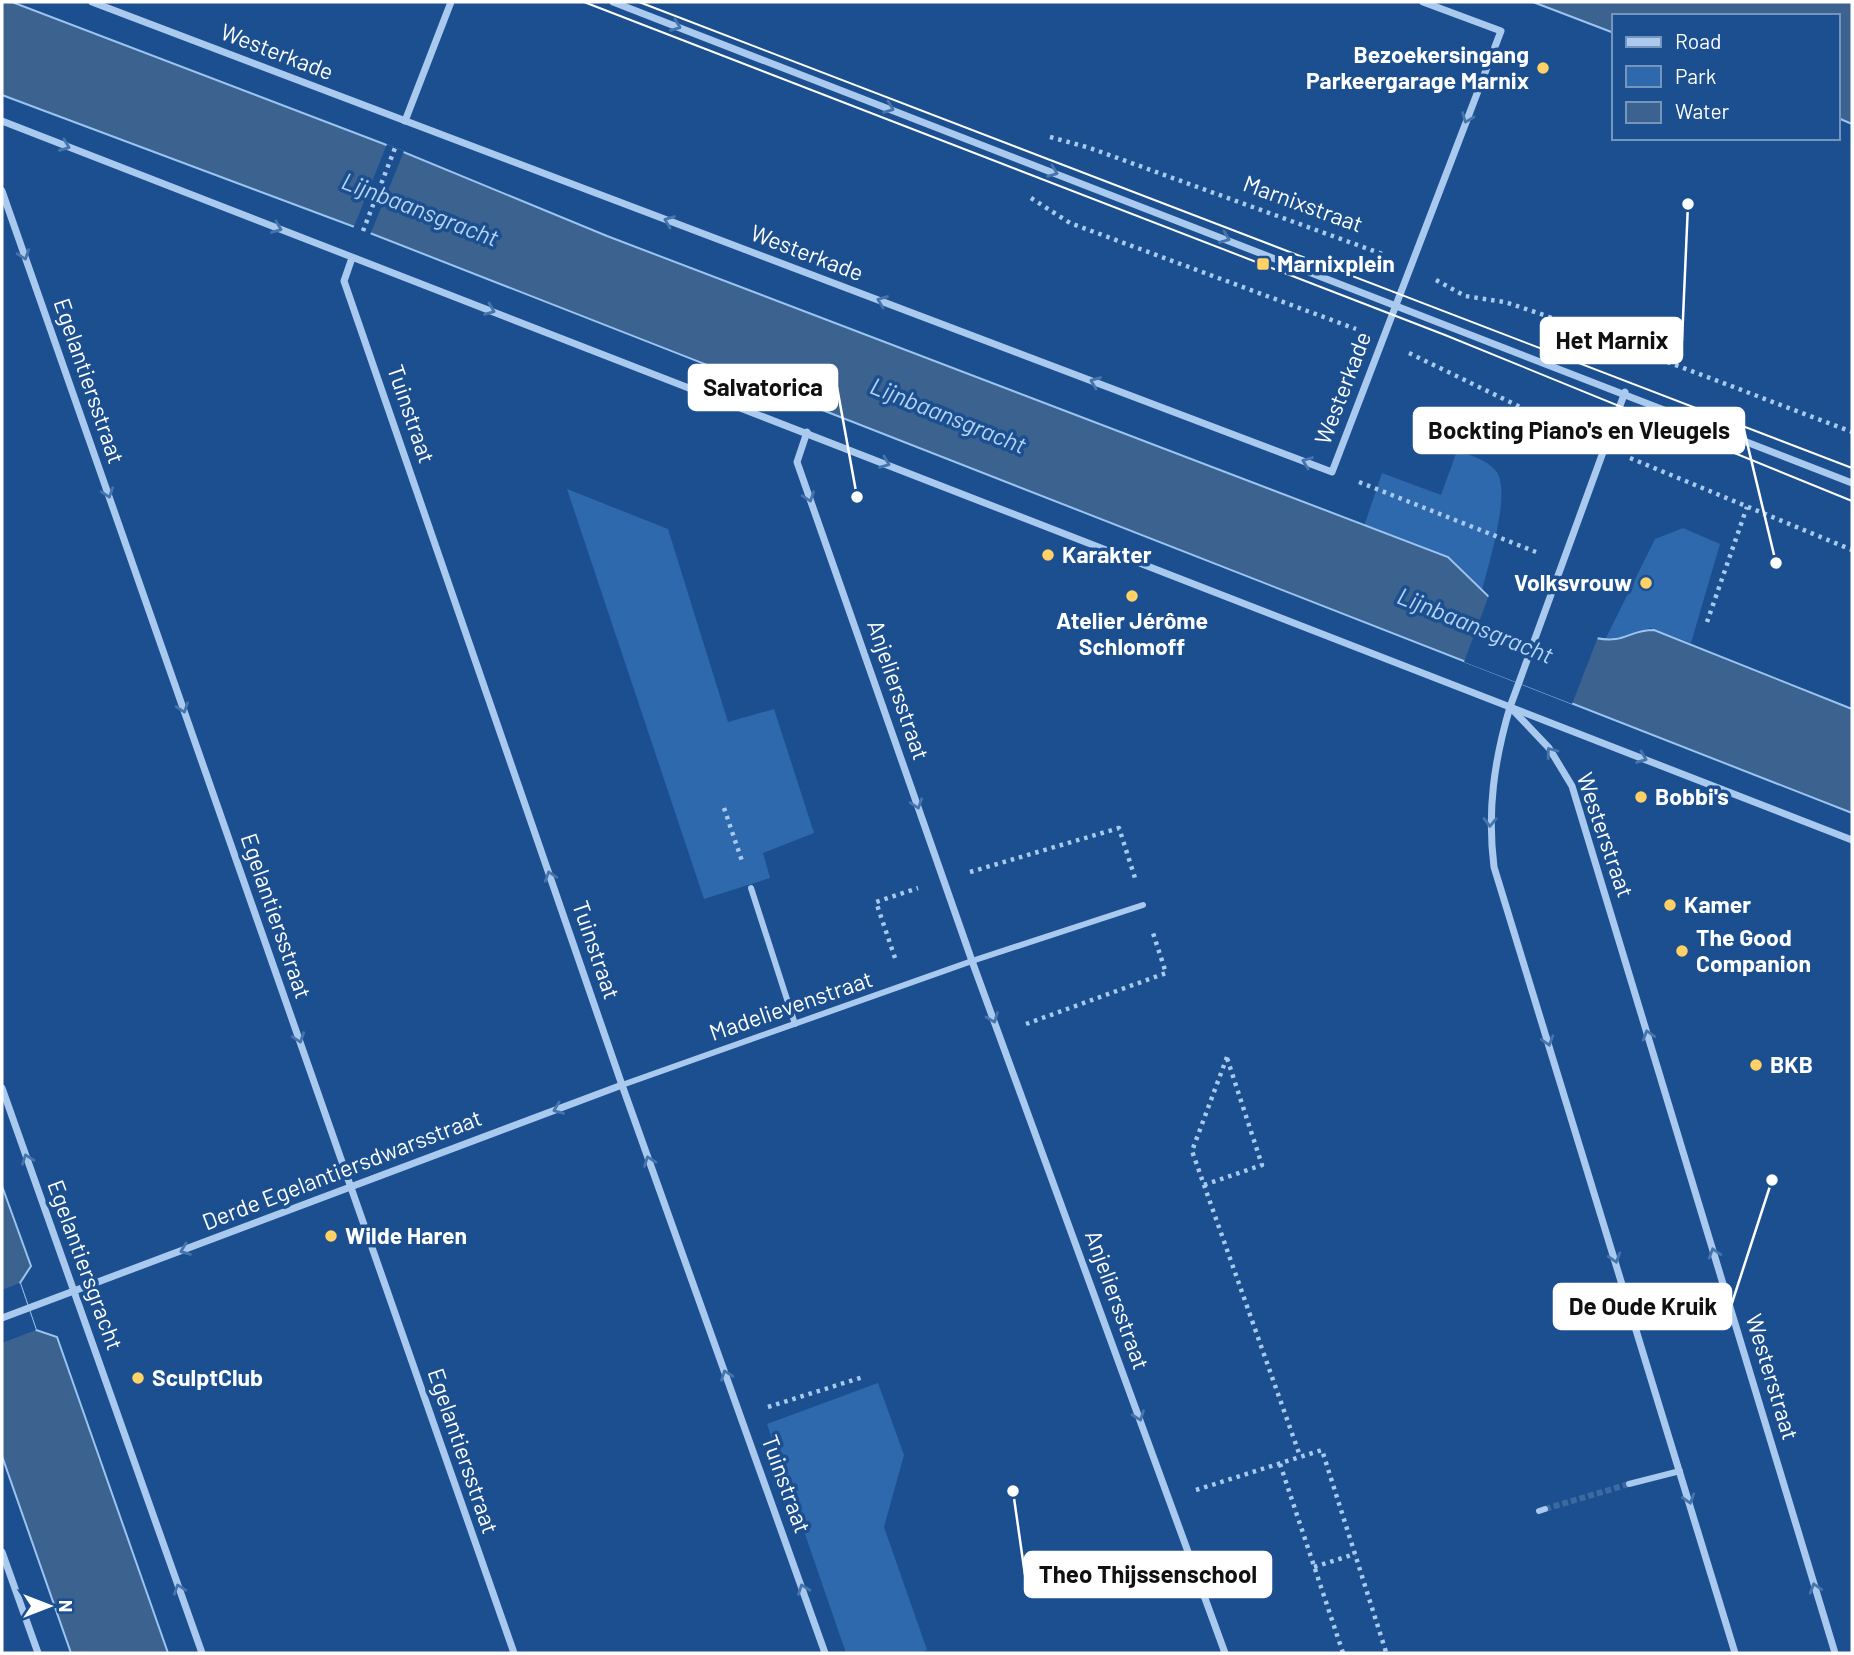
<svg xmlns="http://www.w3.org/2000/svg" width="1854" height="1655" viewBox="0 0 1854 1655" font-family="Barlow,sans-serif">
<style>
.green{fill:#2e69ad}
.water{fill:#3c6290;stroke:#9cc4f0;stroke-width:2}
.pier{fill:#1b4f8f}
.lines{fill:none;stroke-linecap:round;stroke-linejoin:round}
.pedestrian-tunnel{stroke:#3d69a0;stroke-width:6;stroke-dasharray:6 3;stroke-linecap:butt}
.path{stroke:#a9c9ee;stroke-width:4.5;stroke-dasharray:3.5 5;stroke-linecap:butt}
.pedestrian{stroke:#a9c9ee;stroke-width:6}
.minor{stroke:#a9c9ee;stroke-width:7}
.tram{stroke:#fff;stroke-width:2}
.oneway{stroke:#4674ac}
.poi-dot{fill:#ffd166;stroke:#1b4f8f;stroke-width:2.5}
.labels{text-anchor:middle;stroke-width:7;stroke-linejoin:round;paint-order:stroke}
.street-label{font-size:23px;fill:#fff;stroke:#1b4f8f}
.poi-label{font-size:23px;font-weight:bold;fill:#fff;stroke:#1b4f8f;text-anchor:start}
.water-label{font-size:24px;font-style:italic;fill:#b5d3f5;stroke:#1b4f8f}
.leader{fill:none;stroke:#fff;stroke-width:2.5}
.callout-dot{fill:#fff;stroke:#1b4f8f;stroke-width:2.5}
.callout{fill:#fff;stroke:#fff;stroke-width:2.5}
.callout-label{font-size:24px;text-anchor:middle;font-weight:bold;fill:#111}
</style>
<rect width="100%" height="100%" fill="#1b4f8f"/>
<g class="green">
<path d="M 1457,451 C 1472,456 1486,459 1496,471 C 1512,491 1488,565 1482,591 L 1448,557 L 1364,526 L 1382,473 L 1441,495 Z"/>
<path d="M 567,489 L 668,529 L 728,722 L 774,709 L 814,833 L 763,853 L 770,878 L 704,899 Z"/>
<path d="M 1683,528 L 1720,544 L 1691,643 L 1650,628 L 1601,648 L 1655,539 Z"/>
<path d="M 878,1383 L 904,1455 L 884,1527 L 927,1650 L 918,1653 L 846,1653 L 767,1424 Z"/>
</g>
<g class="water">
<path d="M 2,2 L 12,2 L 384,144 L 607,236 L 1448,557 L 1490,598 L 1596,638 C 1625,644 1628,630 1654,630 L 1852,709 L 1852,813 L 352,226 L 2,95 Z"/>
<path d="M 1533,2 L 1852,2 L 1852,124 L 1838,118 L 1838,16 L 1614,16 L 1614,33 Z"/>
<path d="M 2,1186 L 31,1266 L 20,1283 L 36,1330 L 57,1337 L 168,1653 L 71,1653 L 2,1456 Z"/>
</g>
<g class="pier">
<path d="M 387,144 L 404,151 L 370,235 L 353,229 Z"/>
<path d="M 1489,595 L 1598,637 L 1572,704 L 1464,662 Z"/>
<path d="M 20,1283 L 36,1330 L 2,1343 L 2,1290 Z"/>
</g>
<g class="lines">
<path class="pedestrian-tunnel" d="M 1545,1509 L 1629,1484"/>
<g class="path">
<path d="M 1050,137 L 1090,148 L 1385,255"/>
<path d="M 1031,198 L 1070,223 L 1356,329"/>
<path d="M 363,231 L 395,148"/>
<path d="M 1436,280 L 1465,296 L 1505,302 L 1544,315 L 1852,432"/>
<path d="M 1409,353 L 1580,436"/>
<path d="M 1630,458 L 1852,550"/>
<path d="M 1359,482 L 1536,552"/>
<path d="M 1707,622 L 1747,507"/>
<path d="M 724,808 L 743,864"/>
<path d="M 970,872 L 1119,828 L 1135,878"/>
<path d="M 895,958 L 876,902 L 918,888"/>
<path d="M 1026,1024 L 1166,973 L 1152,930"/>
<path d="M 1227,1057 L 1192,1151 L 1300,1456"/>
<path d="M 1204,1185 L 1262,1165 L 1227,1058"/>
<path d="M 768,1407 L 863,1377"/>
<path d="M 1280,1464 L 1343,1653"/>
<path d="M 1196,1490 L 1322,1450 L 1386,1652 L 1383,1653"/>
<path d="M 1314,1567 L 1355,1554"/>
</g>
<g class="pedestrian">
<path d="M 751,888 L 795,1024"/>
<path d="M 622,1085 L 972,961 L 1143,905"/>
<path d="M 1629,1484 L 1680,1471"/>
<path d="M 1539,1511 L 1545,1509"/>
</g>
<g class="minor">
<path d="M 92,2 L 1332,472 L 1501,31 L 1423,2"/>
<path d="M 613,2 L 1852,483"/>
<path d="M 2,121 L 1852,840"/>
<path d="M 405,121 L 451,2"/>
<path d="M 2,191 L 514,1653"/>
<path d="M 352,258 L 344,281 L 622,1085 L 825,1653"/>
<path d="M 1625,392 L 1510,707 C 1494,761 1487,811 1494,867 L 1735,1653"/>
<path d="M 807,432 L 797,462 L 972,961 L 1225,1653"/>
<path d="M 1513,710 L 1549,748 L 1572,786 L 1835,1653"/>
<path d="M 2,1088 L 202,1653"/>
<path d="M 2,1318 L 622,1085"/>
<path d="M 2,1552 L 38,1653"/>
</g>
<g class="tram">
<path d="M 584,2 L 1445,335 L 1852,501"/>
<path d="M 639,2 L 1852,468"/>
</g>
</g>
<defs><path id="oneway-chevron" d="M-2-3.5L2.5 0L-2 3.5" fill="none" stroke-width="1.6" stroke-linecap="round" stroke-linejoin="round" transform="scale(1.75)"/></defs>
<g class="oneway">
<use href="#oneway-chevron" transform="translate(676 26) rotate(21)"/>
<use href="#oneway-chevron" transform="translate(889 108) rotate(21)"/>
<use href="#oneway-chevron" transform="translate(1467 118) rotate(111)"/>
<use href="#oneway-chevron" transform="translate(65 146) rotate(21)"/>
<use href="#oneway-chevron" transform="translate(1053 172) rotate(21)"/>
<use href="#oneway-chevron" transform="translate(669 221) rotate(-159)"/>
<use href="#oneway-chevron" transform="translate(277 228) rotate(21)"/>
<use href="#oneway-chevron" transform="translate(1225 238) rotate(21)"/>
<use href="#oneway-chevron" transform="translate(24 255) rotate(71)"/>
<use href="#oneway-chevron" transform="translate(882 301) rotate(-159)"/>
<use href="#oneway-chevron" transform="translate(490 310) rotate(21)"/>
<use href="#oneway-chevron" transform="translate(1095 382) rotate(-159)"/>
<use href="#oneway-chevron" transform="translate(1307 462) rotate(-159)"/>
<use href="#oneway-chevron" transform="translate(885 463) rotate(21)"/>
<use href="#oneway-chevron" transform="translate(108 493) rotate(71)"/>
<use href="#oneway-chevron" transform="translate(809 497) rotate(71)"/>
<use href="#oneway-chevron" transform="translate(183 708) rotate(71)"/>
<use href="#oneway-chevron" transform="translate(1551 752) rotate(-127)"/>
<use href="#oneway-chevron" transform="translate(1642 758) rotate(21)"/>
<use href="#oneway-chevron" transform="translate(917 804) rotate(71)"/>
<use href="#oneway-chevron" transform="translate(1490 822) rotate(91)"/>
<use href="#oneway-chevron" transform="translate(550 876) rotate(-109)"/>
<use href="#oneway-chevron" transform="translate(993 1018) rotate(69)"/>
<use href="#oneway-chevron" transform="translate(1648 1035) rotate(-107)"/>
<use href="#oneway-chevron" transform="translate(299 1038) rotate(71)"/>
<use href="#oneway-chevron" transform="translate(1548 1041) rotate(73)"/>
<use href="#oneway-chevron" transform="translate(558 1109) rotate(159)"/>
<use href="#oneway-chevron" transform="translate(27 1159) rotate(-110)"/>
<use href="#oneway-chevron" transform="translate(649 1161) rotate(-110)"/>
<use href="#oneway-chevron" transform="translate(185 1250) rotate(159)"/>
<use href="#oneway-chevron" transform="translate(1714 1253) rotate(-107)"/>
<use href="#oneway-chevron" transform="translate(1615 1258) rotate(73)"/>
<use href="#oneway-chevron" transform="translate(726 1375) rotate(-110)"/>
<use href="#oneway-chevron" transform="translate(1139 1416) rotate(70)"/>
<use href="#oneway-chevron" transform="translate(1689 1499) rotate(73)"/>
<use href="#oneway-chevron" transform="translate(1815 1588) rotate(-107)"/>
<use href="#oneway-chevron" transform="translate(179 1589) rotate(-109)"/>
<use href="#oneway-chevron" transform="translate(803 1589) rotate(-110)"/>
</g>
<g class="poi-dot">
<circle cx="1543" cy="68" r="7"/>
<rect x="1256" y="257" width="14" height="14" rx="3.5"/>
<circle cx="1048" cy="555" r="7"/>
<circle cx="1646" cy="583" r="7"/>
<circle cx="1132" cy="596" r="7"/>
<circle cx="1641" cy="797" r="7"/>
<circle cx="1670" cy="905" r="7"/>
<circle cx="1682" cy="951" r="7"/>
<circle cx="1756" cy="1065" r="7"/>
<circle cx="331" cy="1236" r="7"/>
<circle cx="138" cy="1378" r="7"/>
</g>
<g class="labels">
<g class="street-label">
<text transform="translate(277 52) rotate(21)" y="8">Westerkade</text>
<text transform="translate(1303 204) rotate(20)" y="8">Marnixstraat</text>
<text transform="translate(807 253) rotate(21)" y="8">Westerkade</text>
<text transform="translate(89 381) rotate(71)" y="8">Egelantiersstraat</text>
<text transform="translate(1343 388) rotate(-69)" y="8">Westerkade</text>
<text transform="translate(411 414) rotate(71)" y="8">Tuinstraat</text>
<text transform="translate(898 690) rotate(71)" y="8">Anjeliersstraat</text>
<text transform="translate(1605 835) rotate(71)" y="8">Westerstraat</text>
<text transform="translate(276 916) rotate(71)" y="8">Egelantiersstraat</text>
<text transform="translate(596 950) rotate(71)" y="8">Tuinstraat</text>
<text transform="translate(791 1006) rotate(-19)" y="8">Madelievenstraat</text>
<text transform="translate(342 1170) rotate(-21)" y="8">Derde Egelantiersdwarsstraat</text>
<text transform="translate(85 1265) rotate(70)" y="8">Egelantiersgracht</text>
<text transform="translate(1117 1300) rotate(70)" y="8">Anjeliersstraat</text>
<text transform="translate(1772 1377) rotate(73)" y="8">Westerstraat</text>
<text transform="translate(463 1451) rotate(71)" y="8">Egelantiersstraat</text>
<text transform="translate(786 1484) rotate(70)" y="8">Tuinstraat</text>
</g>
<g class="poi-label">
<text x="1529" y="63" text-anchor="end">Bezoekersingang<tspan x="1529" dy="26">Parkeergarage Marnix</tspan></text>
<text x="1277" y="272">Marnixplein</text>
<text x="1062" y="563">Karakter</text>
<text x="1632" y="591" text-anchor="end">Volksvrouw</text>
<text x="1132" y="629" text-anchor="middle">Atelier Jérôme<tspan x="1132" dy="26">Schlomoff</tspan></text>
<text x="1655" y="805">Bobbi's</text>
<text x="1684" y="913">Kamer</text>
<text x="1696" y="946">The Good<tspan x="1696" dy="26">Companion</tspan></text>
<text x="1770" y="1073">BKB</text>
<text x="345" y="1244">Wilde Haren</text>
<text x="152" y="1386">SculptClub</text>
</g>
<g class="water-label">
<text transform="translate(420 210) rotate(21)" y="8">Lijnbaansgracht</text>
<text transform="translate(948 416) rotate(22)" y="8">Lijnbaansgracht</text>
<text transform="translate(1475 626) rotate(22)" y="8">Lijnbaansgracht</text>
</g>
</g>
<path class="leader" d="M1688 204L1682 341M857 497L837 387M1776 563L1744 430M1772 1180L1731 1306M1013 1491L1025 1575"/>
<g class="callout-dot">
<circle cx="1688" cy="204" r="7"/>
<circle cx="857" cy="497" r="7"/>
<circle cx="1776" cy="563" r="7"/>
<circle cx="1772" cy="1180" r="7"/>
<circle cx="1013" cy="1491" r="7"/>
</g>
<g class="callout">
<rect x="1541" y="318" width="141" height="45" rx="7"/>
<rect x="689" y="365" width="148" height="45" rx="7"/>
<rect x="1414" y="408" width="330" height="45" rx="7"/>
<rect x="1554" y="1284" width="177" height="45" rx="7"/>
<rect x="1025" y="1552" width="246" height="45" rx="7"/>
</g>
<g class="callout-label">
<text x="1612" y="349">Het Marnix</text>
<text x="763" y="396">Salvatorica</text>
<text x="1579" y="439">Bockting Piano's en Vleugels</text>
<text x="1643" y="1315">De Oude Kruik</text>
<text x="1148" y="1583">Theo Thijssenschool</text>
</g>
<rect width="1854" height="1655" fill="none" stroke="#ffffff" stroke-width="7"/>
<rect x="1612" y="14" width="228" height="126" fill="#1b4f8f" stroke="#7695bc" stroke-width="2"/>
<rect x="1626" y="37" width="35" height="10" fill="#a9c9ee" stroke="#7695bc" stroke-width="2"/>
<text x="1675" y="49" font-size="21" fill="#ffffff">Road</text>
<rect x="1626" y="66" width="35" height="21" fill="#2e69ad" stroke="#7695bc" stroke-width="2"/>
<text x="1675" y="84" font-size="21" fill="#ffffff">Park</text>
<rect x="1626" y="102" width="35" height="21" fill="#3c6290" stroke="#7695bc" stroke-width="2"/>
<text x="1675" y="119" font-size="21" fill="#ffffff">Water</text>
<g transform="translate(49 1606) rotate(90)" stroke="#1b4f8f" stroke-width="5" paint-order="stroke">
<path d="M0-5L12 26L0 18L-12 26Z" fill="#ffffff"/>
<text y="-10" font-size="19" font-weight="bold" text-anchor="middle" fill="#ffffff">N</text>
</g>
</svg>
